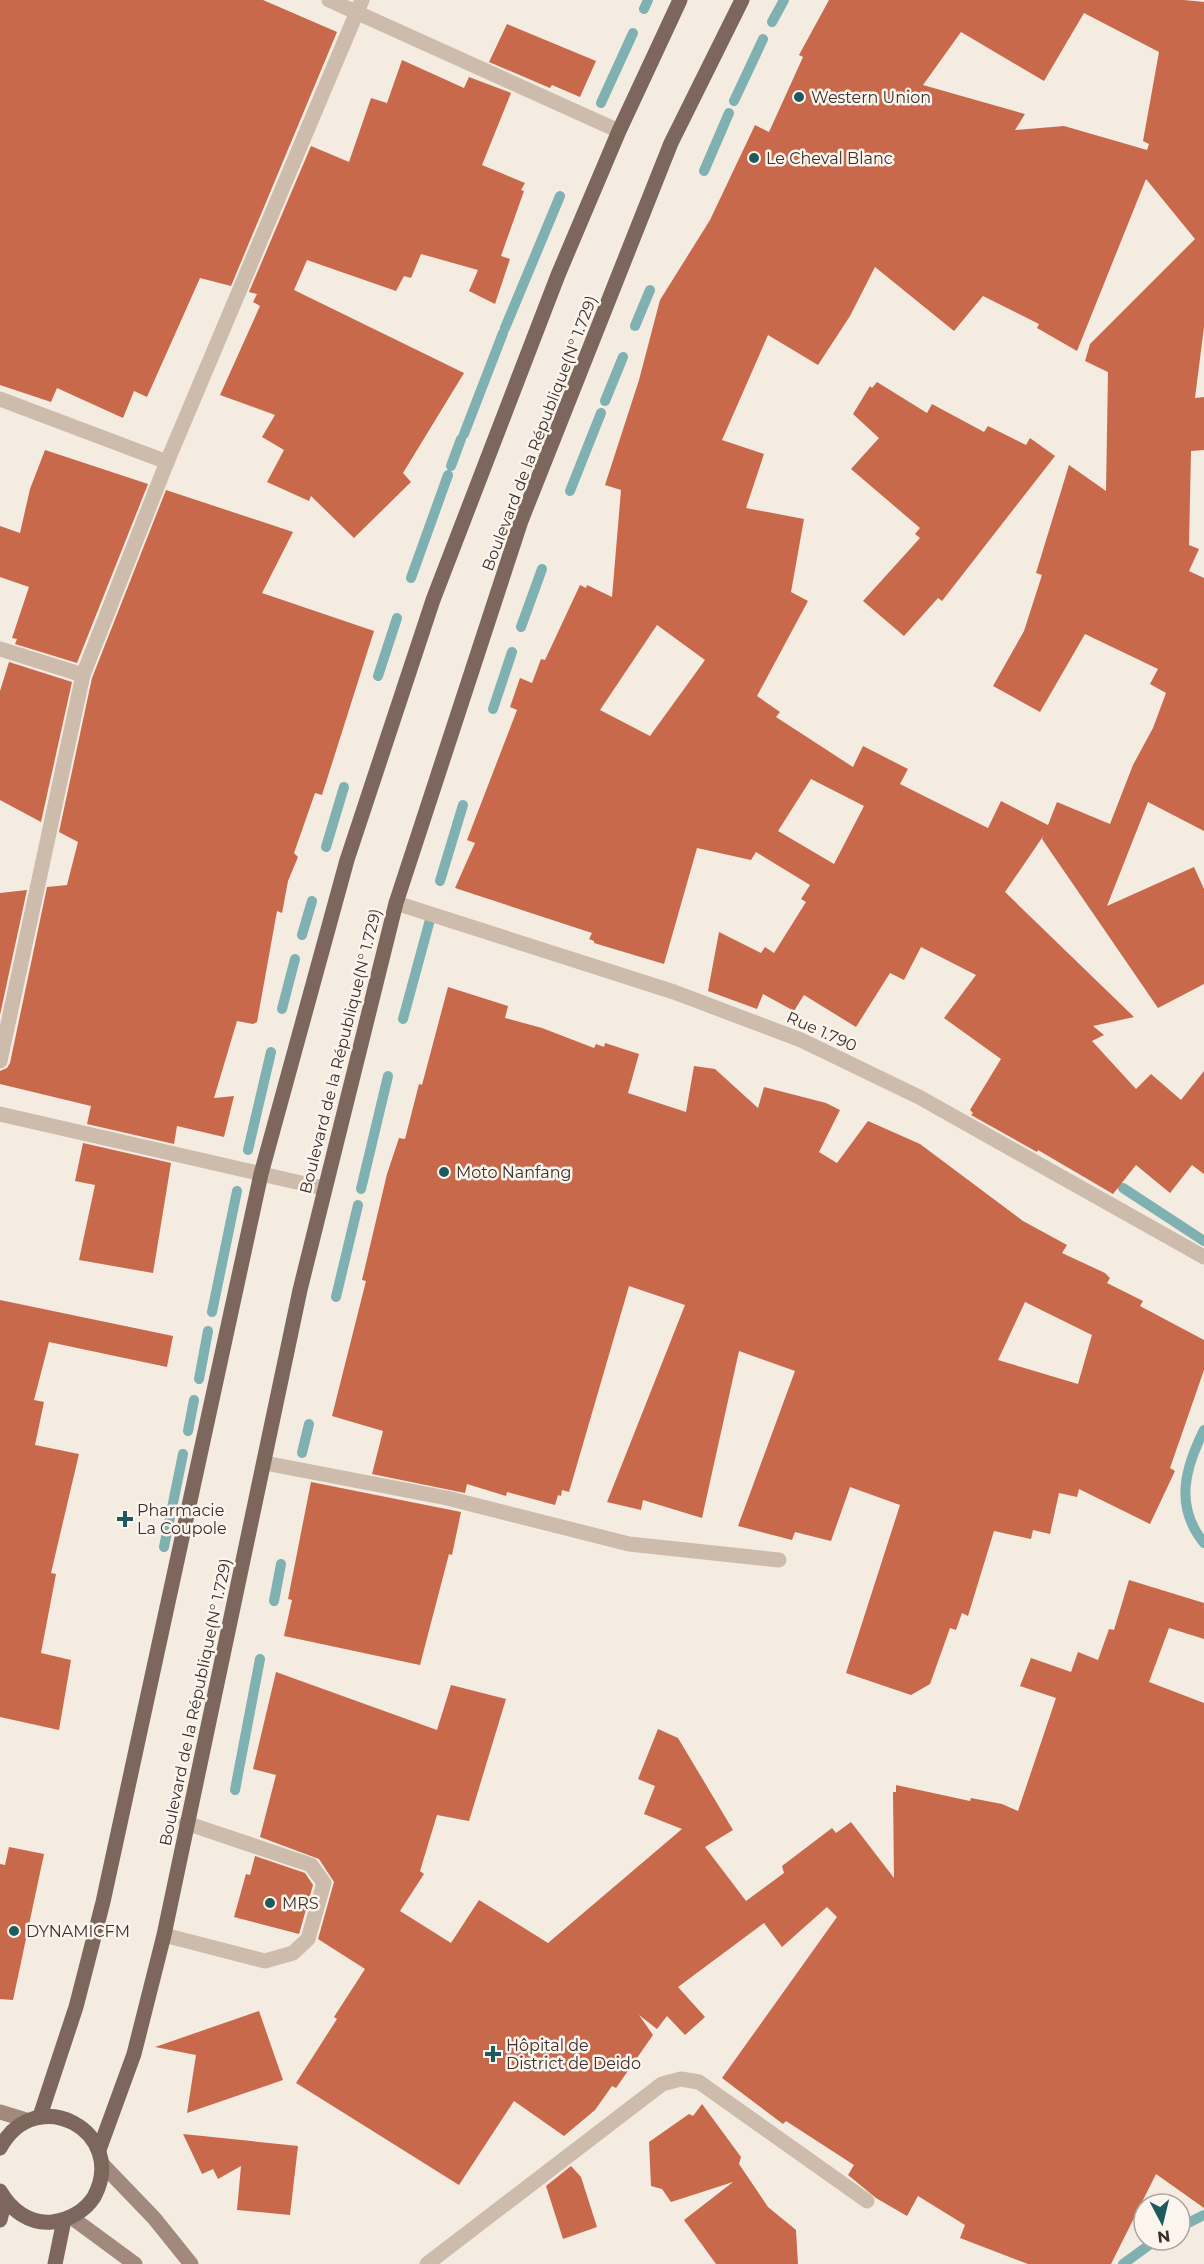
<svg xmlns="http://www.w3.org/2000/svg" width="1204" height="2264" viewBox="0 0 1204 2264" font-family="Montserrat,sans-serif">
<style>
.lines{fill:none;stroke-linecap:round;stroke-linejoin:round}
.stream{stroke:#7fb0b2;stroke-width:10}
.building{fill:#c8694b;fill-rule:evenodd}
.lane{stroke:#cdbbac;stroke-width:15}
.street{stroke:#cdbbac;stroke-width:15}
.secondary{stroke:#a18a7d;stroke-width:15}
.primary{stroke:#7d675c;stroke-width:15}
.poi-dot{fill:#1f5a5e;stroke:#fbf5ee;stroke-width:2}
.labels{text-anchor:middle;stroke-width:5;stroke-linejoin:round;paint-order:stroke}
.poi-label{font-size:16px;fill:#3b302b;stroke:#fbf5ee;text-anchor:start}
.street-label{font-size:16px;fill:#3b302b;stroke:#fbf5ee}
</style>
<rect width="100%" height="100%" fill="#f4ebe1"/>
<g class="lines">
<g class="stream">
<path d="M 644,9 L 648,0"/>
<path d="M 772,22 L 784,0"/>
<path d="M 734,101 L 763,39"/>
<path d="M 601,103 L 633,33"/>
<path d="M 704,171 L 729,113"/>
<path d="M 635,326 L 650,290"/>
<path d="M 505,328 L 560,196"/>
<path d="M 605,401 L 623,357"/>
<path d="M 464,434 L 503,333"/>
<path d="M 451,466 L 461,439"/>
<path d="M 570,491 L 601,413"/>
<path d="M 411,578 L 448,475"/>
<path d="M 521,627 L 542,569"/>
<path d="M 378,676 L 397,618"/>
<path d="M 493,709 L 512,652"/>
<path d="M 326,847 L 344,787"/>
<path d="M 440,881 L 463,805"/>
<path d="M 302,935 L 312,901"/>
<path d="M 282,1009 L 295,959"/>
<path d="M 403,1019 L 431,916"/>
<path d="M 248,1150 L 271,1052"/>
<path d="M 1123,1188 L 1204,1241"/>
<path d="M 361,1189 L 388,1076"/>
<path d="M 336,1297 L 358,1205"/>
<path d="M 212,1312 L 237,1191"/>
<path d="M 199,1379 L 208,1331"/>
<path d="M 1204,1430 C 1185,1468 1174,1506 1204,1543"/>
<path d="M 188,1431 L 194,1400"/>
<path d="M 302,1453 L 309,1424"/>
<path d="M 164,1547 L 183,1454"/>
<path d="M 274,1601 L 281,1564"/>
<path d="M 235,1790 L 260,1659"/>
<path d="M 1180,2227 L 1204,2215"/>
<path d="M 1123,2264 L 1156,2240"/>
</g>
</g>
<g class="building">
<path d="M 0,0 L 263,0 L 337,32 L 231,286 L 200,278 L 147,397 L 134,391 L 123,418 L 57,388 L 51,402 L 0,385 Z"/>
<path d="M 829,0 L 1184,0 L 1204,2 L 1204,327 L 1195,398 L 1204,397 L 1204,450 L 1191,451 L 1189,545 L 1199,549 L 1189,571 L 1204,578 L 1204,831 L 1148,802 L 1107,906 L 1194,867 L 1204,889 L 1204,984 L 1158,1008 L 1042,839 L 1044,835 L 1005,892 L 1134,1017 L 1093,1026 L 1104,1035 L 1092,1041 L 1136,1089 L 1151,1074 L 1181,1100 L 1204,1071 L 1204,1174 L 1192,1165 L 1170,1193 L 1136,1165 L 1113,1194 L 1038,1150 L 1037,1152 L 971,1115 L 973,1113 L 970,1110 L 1001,1059 L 944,1018 L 976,975 L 921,947 L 904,980 L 890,973 L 856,1027 L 804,995 L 794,1011 L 763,994 L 757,1009 L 708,991 L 719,932 L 761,953 L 765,947 L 774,953 L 806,902 L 801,899 L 810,885 L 756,852 L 751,860 L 697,848 L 664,964 L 594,943 L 594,941 L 589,939 L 592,933 L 455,888 L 475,843 L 467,840 L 517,710 L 510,707 L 520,678 L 532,683 L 541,659 L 545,660 L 580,585 L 586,588 L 587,585 L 612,597 L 621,490 L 605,485 L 639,380 L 660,300 L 710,220 L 755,125 L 769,132 L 803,57 L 799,55 ZM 1084,13 L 1159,52 L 1143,141 L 1149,144 L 1147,150 L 1064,126 L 1015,130 L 1025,114 L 923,85 L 961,32 L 1044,81 ZM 1146,179 L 1195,239 L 1090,344 L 1085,361 L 1108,372 L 1106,491 L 1069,465 L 1036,573 L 1042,575 L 1024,631 L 993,686 L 1040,712 L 1085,634 L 1158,669 L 1150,684 L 1166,693 L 1153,728 L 1133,765 L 1110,824 L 1057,802 L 1048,825 L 1001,801 L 988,828 L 900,784 L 908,769 L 863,746 L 853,767 L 776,717 L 780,712 L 757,696 L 808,601 L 791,592 L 804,519 L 746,508 L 764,454 L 722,440 L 768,335 L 818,365 L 850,316 L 875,267 L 954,331 L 983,296 L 1039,324 L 1037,328 L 1077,351 ZM 657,625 L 705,660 L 650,736 L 600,710 ZM 811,779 L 864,806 L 834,864 L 778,831 Z"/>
<path d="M 507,24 L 596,61 L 580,97 L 552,85 L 550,88 L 489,62 Z"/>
<path d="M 402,60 L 464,88 L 469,77 L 511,93 L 482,165 L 525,183 L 521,190 L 524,191 L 501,256 L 510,259 L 495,304 L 469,291 L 478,270 L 421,254 L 411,278 L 404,276 L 396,291 L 307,260 L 294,290 L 464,373 L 403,473 L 411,482 L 354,538 L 311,496 L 309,501 L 267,482 L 284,450 L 262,437 L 275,415 L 220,395 L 260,306 L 253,302 L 257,294 L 249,292 L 311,146 L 349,162 L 371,98 L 387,103 Z"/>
<path d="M 877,382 L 927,413 L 932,404 L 984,432 L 988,426 L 1026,445 L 1030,438 L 1055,456 L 942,601 L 938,598 L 904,636 L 863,601 L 920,538 L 915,534 L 920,528 L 851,469 L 879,438 L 853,414 L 870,386 L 872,388 Z"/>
<path d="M 45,450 L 148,484 L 77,663 L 15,644 L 17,639 L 12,638 L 29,587 L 0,577 L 0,526 L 20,533 L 30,489 Z"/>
<path d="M 166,490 L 293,532 L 262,593 L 374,631 L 322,795 L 315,793 L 294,853 L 298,857 L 288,881 L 282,913 L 277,911 L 257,1022 L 253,1024 L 237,1021 L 214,1098 L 234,1096 L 224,1137 L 177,1126 L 174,1144 L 87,1124 L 91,1106 L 0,1084 L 0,1071 L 7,1068 L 10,1063 L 47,887 L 67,885 L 78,842 L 59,832 L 92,678 Z"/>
<path d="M 9,662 L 72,682 L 41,822 L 0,800 L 0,691 Z"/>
<path d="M 27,890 L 0,1015 L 0,893 Z"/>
<path d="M 448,987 L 508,1006 L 505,1018 L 542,1028 L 594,1048 L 596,1044 L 604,1047 L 605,1043 L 639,1054 L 628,1093 L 686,1112 L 694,1066 L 715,1069 L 758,1108 L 764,1087 L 826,1103 L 840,1110 L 819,1152 L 837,1163 L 868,1121 L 920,1144 L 1023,1221 L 1067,1245 L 1062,1253 L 1105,1273 L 1110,1278 L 1107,1283 L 1143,1301 L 1140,1306 L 1204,1340 L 1204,1370 L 1170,1468 L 1175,1471 L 1150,1524 L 1079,1489 L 1077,1497 L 1059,1493 L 1050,1534 L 1033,1530 L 1031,1539 L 994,1531 L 968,1616 L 962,1613 L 956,1630 L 950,1628 L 930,1684 L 911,1695 L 846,1673 L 900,1505 L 850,1487 L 831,1541 L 795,1532 L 792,1540 L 738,1526 L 795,1371 L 739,1351 L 702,1518 L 643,1500 L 641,1510 L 607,1502 L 685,1305 L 629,1286 L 569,1492 L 562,1490 L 561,1496 L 558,1495 L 555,1505 L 507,1492 L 506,1496 L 467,1484 L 465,1493 L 372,1474 L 383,1431 L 332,1416 L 366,1281 L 362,1280 L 387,1174 L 399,1138 L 405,1139 L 419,1084 L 422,1085 ZM 1025,1302 L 1092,1335 L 1078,1384 L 998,1360 Z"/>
<path d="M 83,1143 L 171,1163 L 153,1273 L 79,1260 L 95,1185 L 75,1181 Z"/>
<path d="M 0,1300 L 173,1336 L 167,1367 L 49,1342 L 34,1400 L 44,1402 L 35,1445 L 79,1454 L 51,1573 L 56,1574 L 41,1653 L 71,1660 L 59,1730 L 0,1717 Z"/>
<path d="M 311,1482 L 461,1512 L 452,1555 L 449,1554 L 420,1665 L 284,1636 L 292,1600 L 288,1599 Z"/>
<path d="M 1129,1580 L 1204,1603 L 1204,1639 L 1169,1628 L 1149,1682 L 1204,1703 L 1204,2208 L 1156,2174 L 1111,2264 L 1028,2264 L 960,2238 L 965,2225 L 918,2196 L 907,2216 L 876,2198 L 848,2175 L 854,2165 L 786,2121 L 783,2124 L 722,2078 L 837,1917 L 827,1907 L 782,1947 L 764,1923 L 678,1987 L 705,2017 L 685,2035 L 667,2016 L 657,2029 L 639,2015 L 653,2035 L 616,2088 L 612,2086 L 595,2110 L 564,2136 L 514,2101 L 459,2185 L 296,2083 L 337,2019 L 334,2017 L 365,1969 L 318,1939 L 334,1882 L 319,1859 L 260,1837 L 276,1775 L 253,1769 L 276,1672 L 437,1730 L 451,1685 L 506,1699 L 469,1821 L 437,1815 L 420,1871 L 424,1874 L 400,1911 L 451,1943 L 479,1900 L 548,1943 L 682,1829 L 644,1814 L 655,1786 L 638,1779 L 658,1729 L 678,1738 L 733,1830 L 705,1847 L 746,1901 L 784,1873 L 782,1866 L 832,1828 L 836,1833 L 851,1822 L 894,1878 L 893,1792 L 896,1792 L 896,1785 L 970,1801 L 971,1798 L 1002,1804 L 1018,1811 L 1056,1698 L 1020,1686 L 1031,1658 L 1071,1672 L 1078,1652 L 1098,1660 L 1109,1629 L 1114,1630 Z"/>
<path d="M 9,1847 L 44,1854 L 13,2000 L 0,1999 L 0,1864 L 5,1865 Z"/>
<path d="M 255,1856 L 305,1873 L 313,1885 L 299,1934 L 234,1917 L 246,1874 L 250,1875 Z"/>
<path d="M 259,2011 L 283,2080 L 187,2113 L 196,2055 L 155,2047 Z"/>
<path d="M 702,2104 L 741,2157 L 739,2164 L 768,2207 L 796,2230 L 798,2264 L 716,2264 L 684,2220 L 733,2182 L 671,2202 L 662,2189 L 651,2186 L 649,2142 L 689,2114 L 693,2116 Z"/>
<path d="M 183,2134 L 298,2146 L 290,2215 L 237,2210 L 241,2166 L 218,2179 L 213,2169 L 202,2174 Z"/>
<path d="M 571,2166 L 581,2177 L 597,2227 L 563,2239 L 546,2186 Z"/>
</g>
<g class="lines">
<g class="lane">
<path d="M 0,1114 L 323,1188"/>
<path d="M 164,1935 L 265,1961 L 293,1953 L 308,1939 L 324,1883 L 311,1865 L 186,1823"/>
</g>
<g class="street">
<path d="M 329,0 L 619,131"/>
<path d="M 0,399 L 167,462"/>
<path d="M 0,649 L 83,675"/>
<path d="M 396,903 L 674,992 L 801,1040 L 919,1097 L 1204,1257"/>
<path d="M 0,1061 L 83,675 L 167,462 L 362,0"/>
<path d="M 265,1463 L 447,1498 L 629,1544 L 779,1560"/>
<path d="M 427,2264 L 662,2084 L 681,2079 L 699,2082 L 867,2201"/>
</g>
<g class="secondary">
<path d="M 0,2112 L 26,2120"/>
<path d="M 102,2164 L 154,2218 L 191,2264"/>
<path d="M 71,2217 L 135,2264"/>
</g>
<g class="primary">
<path d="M 40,2116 L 76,2007 L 103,1902 L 261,1174 L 347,860 L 433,600 L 558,275 L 619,131 L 680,0"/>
<path d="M 0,2148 C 36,2081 129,2132 94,2197 C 85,2211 69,2220 52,2222 C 29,2224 11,2210 0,2191"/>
<path d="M 99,2150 L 134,2054 L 164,1935 L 300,1290 L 396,903 L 521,521 L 671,143 L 742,0"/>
<path d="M 0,2220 L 5,2200"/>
<path d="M 55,2264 L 64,2220"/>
</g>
</g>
<g class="poi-dot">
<circle cx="799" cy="97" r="6"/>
<circle cx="754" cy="158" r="6"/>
<circle cx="444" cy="1172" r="6"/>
<path d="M122 1510h6v6h6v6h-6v6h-6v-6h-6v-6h6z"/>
<circle cx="270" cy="1903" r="6"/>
<circle cx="14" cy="1931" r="6"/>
<path d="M490 2045h6v6h6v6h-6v6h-6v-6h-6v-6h6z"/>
</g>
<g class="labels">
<g class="poi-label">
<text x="811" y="103">Western Union</text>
<text x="766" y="164">Le Cheval Blanc</text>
<text x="456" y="1178">Moto Nanfang</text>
<text x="137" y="1516">Pharmacie<tspan x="137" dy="18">La Coupole</tspan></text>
<text x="282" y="1909">MRS</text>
<text x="26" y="1937">DYNAMICFM</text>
<text x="506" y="2051">Hôpital de<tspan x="506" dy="18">District de Deido</tspan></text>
</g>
<g class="street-label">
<text transform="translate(539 433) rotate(-69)" y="6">Boulevard de la République(N° 1.729)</text>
<text transform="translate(822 1031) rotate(24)" y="6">Rue 1.790</text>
<text transform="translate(340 1051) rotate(-76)" y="6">Boulevard de la République(N° 1.729)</text>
<text transform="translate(195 1702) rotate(-78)" y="6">Boulevard de la République(N° 1.729)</text>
</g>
</g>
<g transform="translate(1162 2222) rotate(173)"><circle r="28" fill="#fbf5ee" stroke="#aea6a0" stroke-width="1.5"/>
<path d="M0-4.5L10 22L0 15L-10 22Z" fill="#1f5a5e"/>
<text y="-9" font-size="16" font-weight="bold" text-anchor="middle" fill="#3b302b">N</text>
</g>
</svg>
